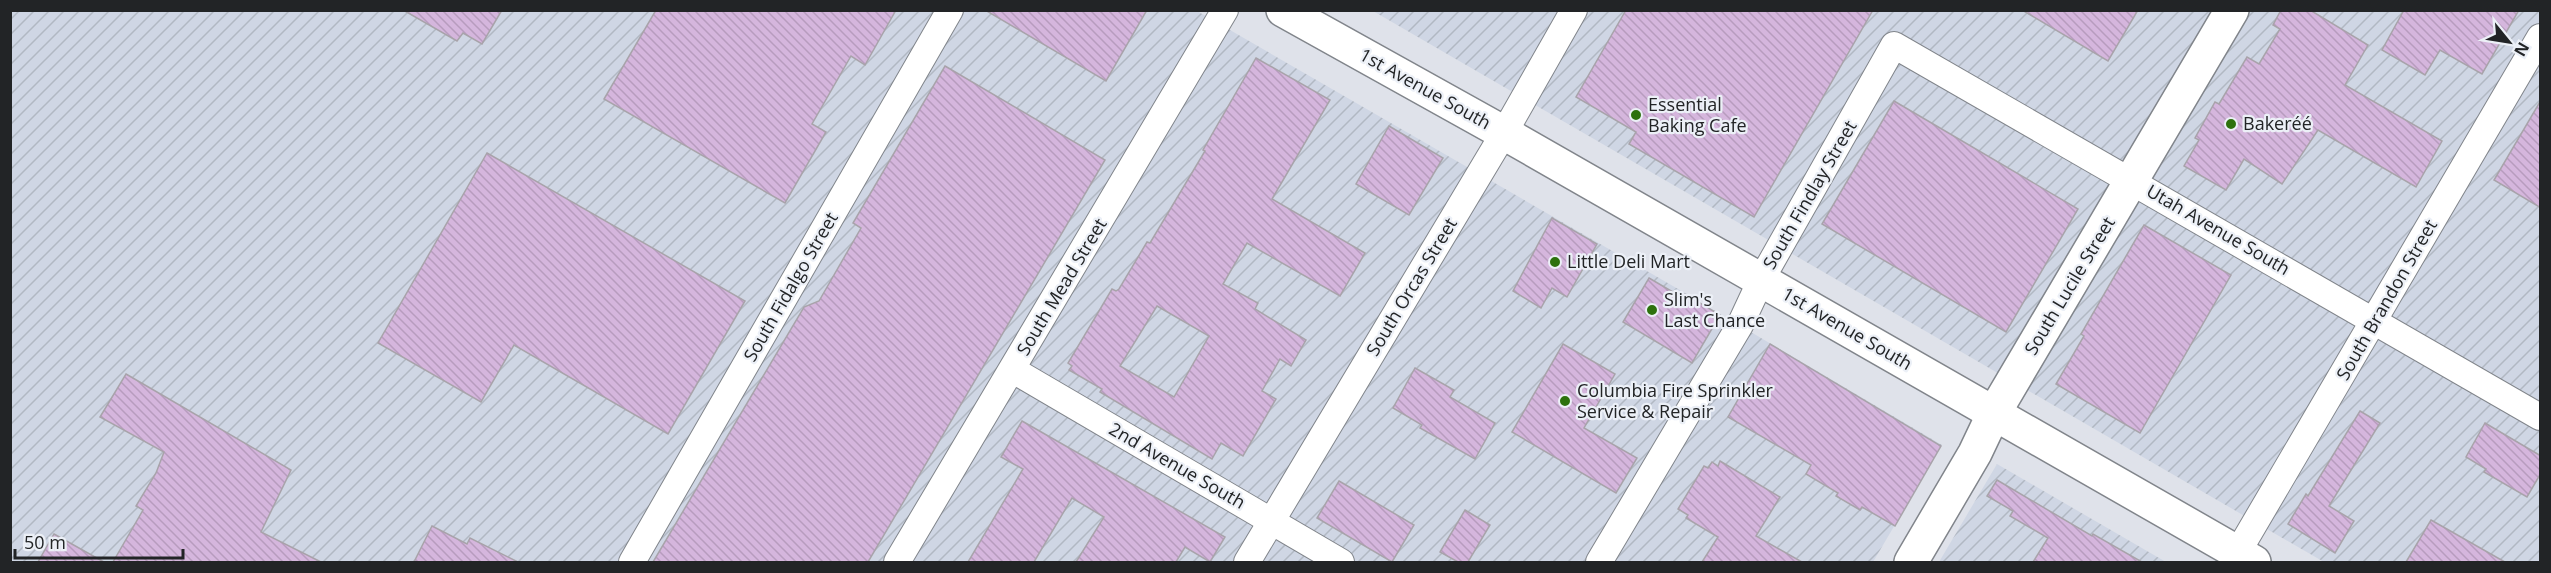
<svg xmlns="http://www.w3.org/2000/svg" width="2551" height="573" viewBox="0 0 2551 573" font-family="'Open Sans',sans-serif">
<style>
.industrial{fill:url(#industrial-furrows)}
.building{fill:url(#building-back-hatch);stroke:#a8a3aa;stroke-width:1.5;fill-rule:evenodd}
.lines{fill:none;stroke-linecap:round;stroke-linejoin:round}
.street-casing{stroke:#81858b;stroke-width:28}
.secondary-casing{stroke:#81858b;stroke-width:36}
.primary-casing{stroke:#81858b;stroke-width:36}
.street{stroke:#fff;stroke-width:26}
.secondary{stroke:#fff;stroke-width:33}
.primary{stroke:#fff;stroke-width:33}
.poi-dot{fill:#2d710d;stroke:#ecf0f7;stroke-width:2}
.labels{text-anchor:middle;stroke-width:4.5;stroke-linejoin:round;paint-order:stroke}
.street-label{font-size:18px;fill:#222426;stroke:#ecf0f7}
.poi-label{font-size:18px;fill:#222426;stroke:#ecf0f7;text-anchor:start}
</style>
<defs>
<pattern id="industrial-furrows" width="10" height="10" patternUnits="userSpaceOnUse" patternTransform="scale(1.5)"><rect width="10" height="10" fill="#cfd6e4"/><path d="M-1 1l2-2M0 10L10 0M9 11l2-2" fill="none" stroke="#b1b8c3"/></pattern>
<pattern id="building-back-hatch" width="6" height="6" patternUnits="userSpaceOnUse" patternTransform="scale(1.5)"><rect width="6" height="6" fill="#d5b6dd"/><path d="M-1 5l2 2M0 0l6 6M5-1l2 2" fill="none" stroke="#b79cbe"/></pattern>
</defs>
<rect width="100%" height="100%" fill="#dfe2ea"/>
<g class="industrial">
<path d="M 10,11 L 1197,11 L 1685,293 L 1942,445 L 1873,562 L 11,562 Z"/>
<path d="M 1373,11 L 2540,11 L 2540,562 L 2324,562 Z"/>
<path d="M 1997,464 L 2166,562 L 1939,562 Z"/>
</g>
<g class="building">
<path d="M 403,10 L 502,10 L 482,44 L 463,33 L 457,41 Z"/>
<path d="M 656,10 L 896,10 L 865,65 L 851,56 L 812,124 L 826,132 L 785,203 L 604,99 Z"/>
<path d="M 985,10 L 1147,10 L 1106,81 Z"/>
<path d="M 1626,10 L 1873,10 L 1754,217 L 1629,144 L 1636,132 L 1576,97 Z"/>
<path d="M 2022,10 L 2138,10 L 2108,61 Z"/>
<path d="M 2281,10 L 2310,10 L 2368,45 L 2345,85 L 2442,141 L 2416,187 L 2318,130 L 2282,184 L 2244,159 L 2226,190 L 2184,166 L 2199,140 L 2195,138 L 2215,102 L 2219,104 L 2247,57 L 2259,64 L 2280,29 L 2273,25 Z"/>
<path d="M 2404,10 L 2519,10 L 2482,74 L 2440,50 L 2425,75 L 2382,50 Z"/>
<path d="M 1256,58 L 1330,100 L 1272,199 L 1365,253 L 1340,296 L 1247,243 L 1223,284 L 1258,303 L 1255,309 L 1306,340 L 1291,366 L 1280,359 L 1262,391 L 1276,399 L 1243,456 L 1221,443 L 1212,459 L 1100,392 L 1102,389 L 1069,370 L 1072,366 L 1068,363 L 1112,289 L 1116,291 L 1119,289 L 1147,242 L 1150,243 L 1205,151 L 1203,150 ZM 1157,306 L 1209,336 L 1174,397 L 1120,366 Z"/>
<path d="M 945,66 L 1105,160 L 868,562 L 653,562 L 804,307 L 819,301 L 861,228 L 853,223 Z"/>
<path d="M 2541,100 L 2541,208 L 2494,180 Z"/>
<path d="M 1894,101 L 2078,209 L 2006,332 L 1822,224 Z"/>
<path d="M 1389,126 L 1443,158 L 1409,215 L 1356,184 Z"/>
<path d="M 487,153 L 745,301 L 668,434 L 514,345 L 481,402 L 378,343 Z"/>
<path d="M 1552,218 L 1597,244 L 1567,297 L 1552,288 L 1541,308 L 1513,291 Z"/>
<path d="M 2144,225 L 2231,275 L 2140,433 L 2056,384 L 2084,336 L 2081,334 Z"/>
<path d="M 1649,278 L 1683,298 L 1685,294 L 1720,315 L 1692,363 L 1623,322 Z"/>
<path d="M 1563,344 L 1615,374 L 1584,428 L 1637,458 L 1616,493 L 1512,432 Z"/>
<path d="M 1770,344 L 1941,446 L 1895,526 L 1862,507 L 1860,510 L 1836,496 L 1838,493 L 1806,474 L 1811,465 L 1728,417 Z"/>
<path d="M 1415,368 L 1454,390 L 1450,397 L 1495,423 L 1475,459 L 1420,428 L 1422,425 L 1393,408 Z"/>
<path d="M 126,374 L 291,470 L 261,532 L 321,562 L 113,562 L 143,510 L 136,506 L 156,473 L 164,452 L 100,417 Z"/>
<path d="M 2360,411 L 2380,423 L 2329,506 L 2354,521 L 2335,553 L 2288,524 L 2306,494 L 2308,496 Z"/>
<path d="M 1022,421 L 1225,537 L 1210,562 L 1185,547 L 1176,562 L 1076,562 L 1104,517 L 1072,498 L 1034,562 L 968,562 L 1023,469 L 1001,457 Z"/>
<path d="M 2485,423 L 2541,456 L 2541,473 L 2527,497 L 2484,472 L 2486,469 L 2466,457 Z"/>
<path d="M 1720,461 L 1780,497 L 1756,536 L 1802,562 L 1702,562 L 1718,537 L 1686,518 L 1688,515 L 1678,509 L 1704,466 L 1708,468 L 1712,462 L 1718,466 Z"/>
<path d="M 1997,480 L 2092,536 L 2093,534 L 2142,562 L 2033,562 L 2048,538 L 2010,516 L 2013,511 L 1987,496 Z"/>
<path d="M 1339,481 L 1414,525 L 1392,562 L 1317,518 Z"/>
<path d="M 1465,510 L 1490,525 L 1468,562 L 1458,562 L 1440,552 Z"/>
<path d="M 2431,520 L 2505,562 L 2406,562 Z"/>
<path d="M 432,526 L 467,544 L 470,538 L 518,562 L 414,562 Z"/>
<path d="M 54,534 L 104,562 L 38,562 Z"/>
</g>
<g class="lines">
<defs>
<g id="street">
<path d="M 1013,370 L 1341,562"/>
<path d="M 632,562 L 950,10"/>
<path d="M 897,562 L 1225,10"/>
<path d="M 1247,562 L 1504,133 L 1574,10"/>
<path d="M 1599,562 L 1740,325 L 1761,280 L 1894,45 L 2540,417"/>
<path d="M 2232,562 L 2540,37"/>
</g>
<path id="secondary" d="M 1911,562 L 1975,453 L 1994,413 L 2232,10"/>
<path id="primary" d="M 1283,10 L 1504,133 L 2254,562"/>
</defs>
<use href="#street" class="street-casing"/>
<use href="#secondary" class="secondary-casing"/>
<use href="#primary" class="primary-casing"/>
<use href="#street" class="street"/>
<use href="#secondary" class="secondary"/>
<use href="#primary" class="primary"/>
</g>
<g class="poi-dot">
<circle cx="1636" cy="115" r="6"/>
<circle cx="2231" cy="124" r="6"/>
<circle cx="1555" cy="262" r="6"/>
<circle cx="1652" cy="310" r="6"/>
<circle cx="1565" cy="401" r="6"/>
</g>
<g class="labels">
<g class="street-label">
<text transform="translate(1425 89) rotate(29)" y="6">1st Avenue South</text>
<text transform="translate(1810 195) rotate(-60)" y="6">South Findlay Street</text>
<text transform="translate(2218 230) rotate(30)" y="6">Utah Avenue South</text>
<text transform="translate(2070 286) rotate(-59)" y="6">South Lucile Street</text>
<text transform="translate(791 287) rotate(-60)" y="6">South Fidalgo Street</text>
<text transform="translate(1062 287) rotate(-59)" y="6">South Mead Street</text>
<text transform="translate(1412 287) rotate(-59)" y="6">South Orcas Street</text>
<text transform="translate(2387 300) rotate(-60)" y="6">South Brandon Street</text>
<text transform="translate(1847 329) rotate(30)" y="6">1st Avenue South</text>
<text transform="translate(1177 466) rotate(30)" y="6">2nd Avenue South</text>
</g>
<g class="poi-label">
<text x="1648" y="111">Essential<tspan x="1648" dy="21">Baking Cafe</tspan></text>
<text x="2243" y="130">Bakeréé</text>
<text x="1567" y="268">Little Deli Mart</text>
<text x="1664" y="306">Slim's<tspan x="1664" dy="21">Last Chance</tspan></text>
<text x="1577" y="397">Columbia Fire Sprinkler<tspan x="1577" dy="21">Service &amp; Repair</tspan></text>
</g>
</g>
<rect width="2551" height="573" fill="none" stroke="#222426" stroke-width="24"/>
<g transform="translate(2509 42) rotate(120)" stroke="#ecf0f7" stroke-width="4.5" paint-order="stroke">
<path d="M0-4.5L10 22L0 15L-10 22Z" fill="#222426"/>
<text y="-9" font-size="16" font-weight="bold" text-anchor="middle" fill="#222426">N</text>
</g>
<path d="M15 549v9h168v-9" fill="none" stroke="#222426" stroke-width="3"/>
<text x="24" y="549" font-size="18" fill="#222426" stroke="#ecf0f7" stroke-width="4.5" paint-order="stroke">50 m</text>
</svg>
